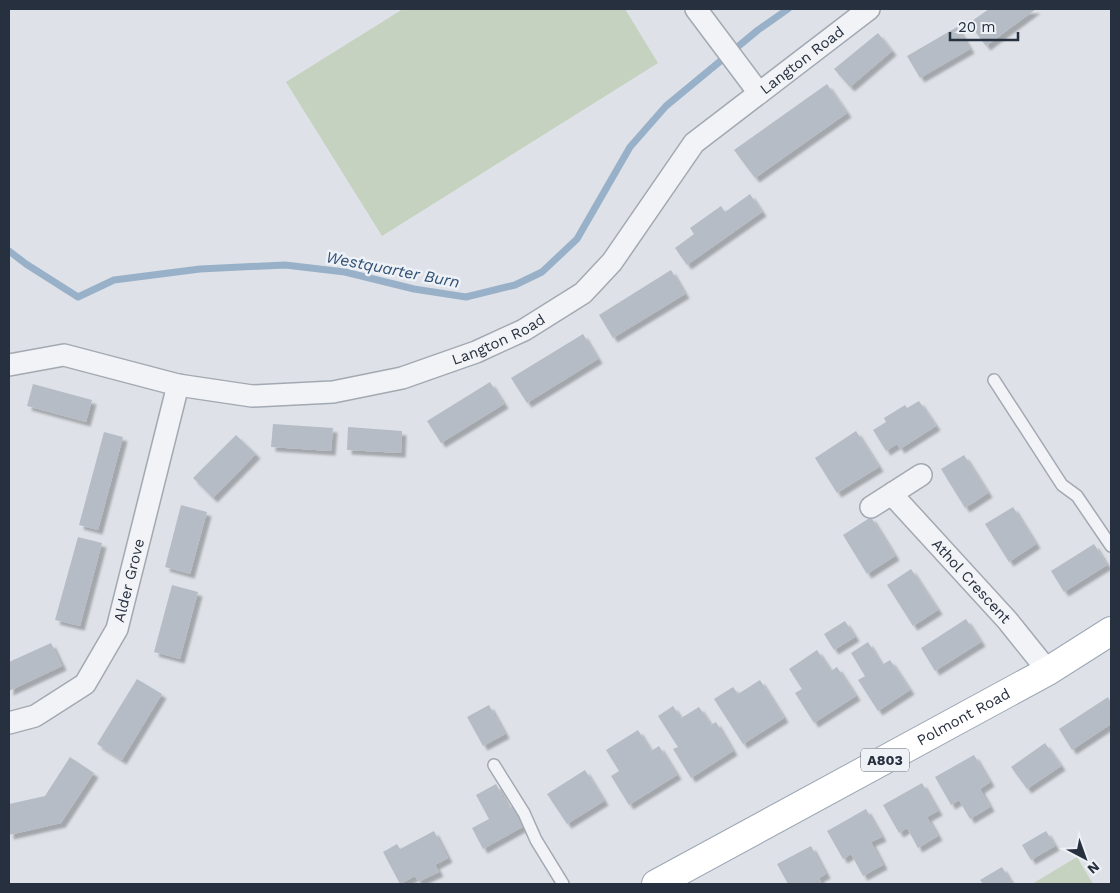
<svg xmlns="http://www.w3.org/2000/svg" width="1120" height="893" viewBox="0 0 1120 893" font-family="'Work Sans',sans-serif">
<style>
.green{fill:#c4d2bf}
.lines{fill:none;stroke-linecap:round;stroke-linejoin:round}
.stream{stroke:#98b1c9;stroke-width:7}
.building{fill:#b5bcc5;filter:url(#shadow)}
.service-casing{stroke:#a3a9b2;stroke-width:14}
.minor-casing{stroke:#a3a9b2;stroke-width:24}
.primary-casing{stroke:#9da7b4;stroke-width:30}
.service{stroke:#f1f3f6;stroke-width:11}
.minor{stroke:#f1f3f6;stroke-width:21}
.primary{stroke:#fff;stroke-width:28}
.labels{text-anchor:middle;stroke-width:5;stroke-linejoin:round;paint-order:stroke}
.shield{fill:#eef1f6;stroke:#636a76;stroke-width:1}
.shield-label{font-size:14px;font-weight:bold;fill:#27303f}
.street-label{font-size:15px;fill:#27303f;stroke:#eef1f6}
.water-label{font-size:16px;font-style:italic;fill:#305074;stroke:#eef1f6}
</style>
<defs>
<filter id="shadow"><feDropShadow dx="4.5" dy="4.5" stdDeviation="1" flood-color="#0004"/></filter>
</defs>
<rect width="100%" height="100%" fill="#dee2e8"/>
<g class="green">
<path d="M 403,9 L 625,9 L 658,63 L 382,236 L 286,82 Z"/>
<path d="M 1077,857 L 1093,884 L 1032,884 Z"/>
</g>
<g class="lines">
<path class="stream" d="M 9,251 L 26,264 L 78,297 L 114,280 L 200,269 L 285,265 L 345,272 L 414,289 L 466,297 L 515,285 L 542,272 L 577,239 L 630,147 L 666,106 L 758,30 L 788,9"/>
</g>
<g class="building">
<path d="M 989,9 L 1036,9 L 986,46 L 969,23 Z"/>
<path d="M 957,27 L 970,49 L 920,78 L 907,56 Z"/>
<path d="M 878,33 L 892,51 L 850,87 L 834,69 Z"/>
<path d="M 827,84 L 847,113 L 755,178 L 734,150 Z"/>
<path d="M 750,194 L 762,212 L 687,265 L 675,248 L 694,234 L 690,228 L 721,206 L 725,212 Z"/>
<path d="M 671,270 L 685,294 L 613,338 L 599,315 Z"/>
<path d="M 583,334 L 598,359 L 527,403 L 511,378 Z"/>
<path d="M 490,382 L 504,404 L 441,443 L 427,421 Z"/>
<path d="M 33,384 L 92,400 L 86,422 L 27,406 Z"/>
<path d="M 919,401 L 936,426 L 900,449 L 897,444 L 886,451 L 873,430 L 886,422 L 884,418 L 905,405 L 907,408 Z"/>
<path d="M 273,424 L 333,428 L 331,451 L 271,447 Z"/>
<path d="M 348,427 L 402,431 L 401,453 L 347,450 Z"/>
<path d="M 856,431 L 879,467 L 837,493 L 815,458 Z"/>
<path d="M 104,432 L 123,437 L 98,530 L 79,525 Z"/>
<path d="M 236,435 L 256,454 L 213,498 L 193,478 Z"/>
<path d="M 964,455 L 988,493 L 965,508 L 941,469 Z"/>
<path d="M 181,505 L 207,512 L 190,574 L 165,567 Z"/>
<path d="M 1013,507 L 1036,544 L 1009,562 L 985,524 Z"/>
<path d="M 871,517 L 895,556 L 867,574 L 843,535 Z"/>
<path d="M 78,537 L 102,543 L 80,626 L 55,620 Z"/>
<path d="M 1094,544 L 1107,565 L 1064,592 L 1051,571 Z"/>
<path d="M 911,569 L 938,610 L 913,626 L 887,585 Z"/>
<path d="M 172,585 L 198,592 L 180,659 L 154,652 Z"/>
<path d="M 966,619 L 981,642 L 935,671 L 921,648 Z"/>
<path d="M 845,621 L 855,637 L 834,650 L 824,634 Z"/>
<path d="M 868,642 L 882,665 L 890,660 L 910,690 L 878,711 L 858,680 L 865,676 L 851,653 Z"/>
<path d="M 51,643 L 62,666 L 9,691 L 9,662 Z"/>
<path d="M 817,650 L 831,671 L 837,667 L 856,696 L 814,723 L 795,693 L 802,689 L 789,669 Z"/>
<path d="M 137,679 L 162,694 L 122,760 L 97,744 Z"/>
<path d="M 760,680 L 784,718 L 743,744 L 714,699 L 733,687 L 738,694 Z"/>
<path d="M 1108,697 L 1111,703 L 1111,724 L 1072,750 L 1059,729 Z"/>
<path d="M 489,705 L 505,734 L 483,746 L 467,717 Z"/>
<path d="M 673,706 L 681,718 L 699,707 L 711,725 L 716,722 L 733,751 L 691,778 L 673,749 L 678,747 L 658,716 Z"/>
<path d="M 638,730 L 651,751 L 659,746 L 677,775 L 629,805 L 611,776 L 619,771 L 606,750 Z"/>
<path d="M 1045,743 L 1061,766 L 1027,789 L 1011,767 Z"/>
<path d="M 974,755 L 990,782 L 980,789 L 990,807 L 970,819 L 959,800 L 951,805 L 935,777 Z"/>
<path d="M 70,757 L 94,773 L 61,823 L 9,835 L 9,804 L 45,796 Z"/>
<path d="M 585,770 L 604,801 L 567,824 L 547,794 Z"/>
<path d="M 922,783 L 938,811 L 927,817 L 938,836 L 918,848 L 907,828 L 899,833 L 883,805 Z"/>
<path d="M 496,784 L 509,808 L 515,805 L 526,825 L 483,849 L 472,828 L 489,819 L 476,795 Z"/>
<path d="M 866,809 L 882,837 L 871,842 L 883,865 L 863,876 L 851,854 L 843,859 L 827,831 Z"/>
<path d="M 434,831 L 448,858 L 435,865 L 439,872 L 418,882 L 415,876 L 400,884 L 383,852 L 397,844 L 400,849 Z"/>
<path d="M 1046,831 L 1055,846 L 1031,860 L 1022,845 Z"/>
<path d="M 811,846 L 826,874 L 819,878 L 822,884 L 788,884 L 777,864 Z"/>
<path d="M 1002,867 L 1012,884 L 983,884 L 980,880 Z"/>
</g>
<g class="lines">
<defs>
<g id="service">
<path d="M 994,380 L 1062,485 L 1077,496 L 1111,546"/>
<path d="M 494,765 L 524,813 L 536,840 L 563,884"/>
</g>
<g id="minor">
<path d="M 696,9 L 759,93"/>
<path id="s1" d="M 9,365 L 64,355 L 178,385 L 252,396 L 333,392 L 402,378 L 476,352 L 524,330 L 583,293 L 612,262 L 694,143 L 869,9"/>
<path id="s2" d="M 893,493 L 898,501 L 1007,620 L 1048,671"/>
<path d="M 871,507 L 921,475"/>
<path id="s3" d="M 9,723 L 35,716 L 85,684 L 117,629 L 178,385"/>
</g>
<g id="primary">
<path id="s4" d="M 656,884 L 1048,671 L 1111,631"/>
</g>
</defs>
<use href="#service" class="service-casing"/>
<use href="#minor" class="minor-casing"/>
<use href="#primary" class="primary-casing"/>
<use href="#service" class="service"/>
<use href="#minor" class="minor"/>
<use href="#primary" class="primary"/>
</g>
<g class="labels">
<rect class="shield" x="861" y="748.5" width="48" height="23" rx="4"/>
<g class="shield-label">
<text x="885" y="765">A803</text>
</g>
<g class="street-label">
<text dy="5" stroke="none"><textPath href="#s1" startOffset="924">Langton Road</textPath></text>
<text dy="5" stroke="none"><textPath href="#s1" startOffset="504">Langton Road</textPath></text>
<text dy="5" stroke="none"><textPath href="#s3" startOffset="200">Alder Grove</textPath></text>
<text dy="5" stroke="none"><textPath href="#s2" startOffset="118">Athol Crescent</textPath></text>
<text dy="5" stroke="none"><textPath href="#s4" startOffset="350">Polmont Road</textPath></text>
</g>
<g class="water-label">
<text transform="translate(393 269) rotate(11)" y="6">Westquarter Burn</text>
</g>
</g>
<rect width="1120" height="893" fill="none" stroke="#27303f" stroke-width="20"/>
<g transform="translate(1085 858) rotate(139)" stroke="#eef1f6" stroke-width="4" paint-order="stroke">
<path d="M0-4L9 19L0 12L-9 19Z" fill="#27303f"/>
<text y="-8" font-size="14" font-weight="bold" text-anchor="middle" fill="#27303f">N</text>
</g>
<path d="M950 32v8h68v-8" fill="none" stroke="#27303f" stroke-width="2.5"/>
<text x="958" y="32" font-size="15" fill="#27303f" stroke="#eef1f6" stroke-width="4" paint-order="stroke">20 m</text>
</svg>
